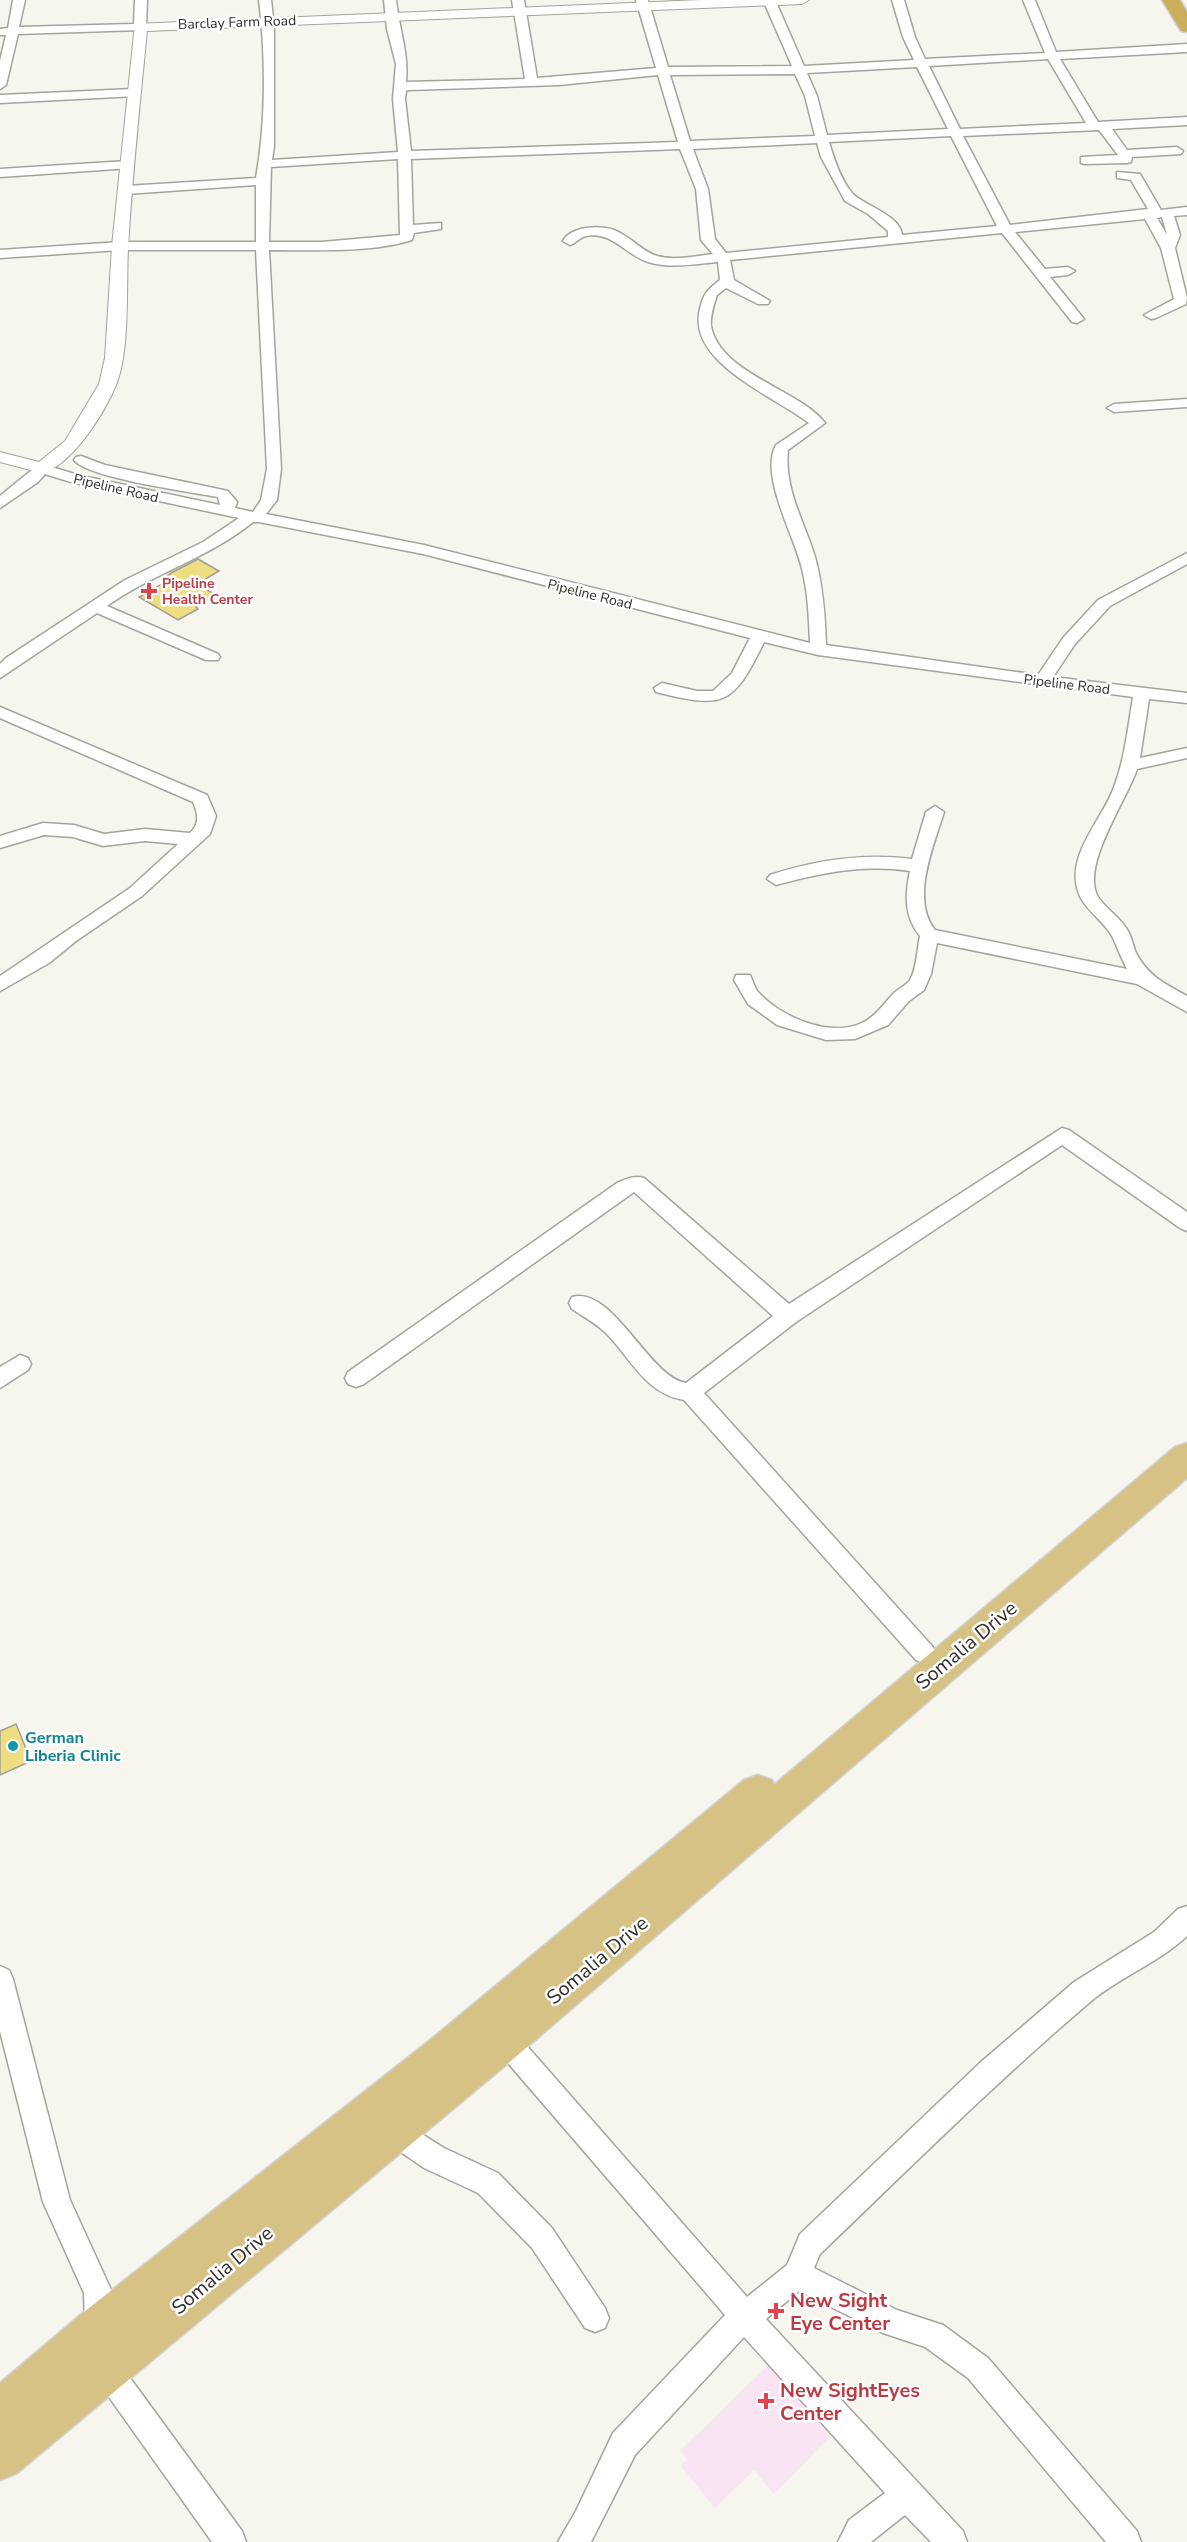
<svg xmlns="http://www.w3.org/2000/svg" width="1187" height="2542" viewBox="0 0 1187 2542" font-family="'Nunito Sans',sans-serif">
<style>
.medical{fill:#f8e4f3}
.building{fill:#efde81;stroke:#9f9e97;stroke-width:1.5}
.lines{fill:none;stroke-linecap:round;stroke-linejoin:round}
.minor-casing{stroke:#a4a39c;stroke-width:3}
.tertiary-casing{stroke:#a4a39c;stroke-width:2}
.primary-casing{stroke:#d1d1d0;stroke-width:3}
.trunk-casing{stroke:#d1d1d0;stroke-width:3}
.minor{fill:#fff;fill-rule:evenodd}
.tertiary{fill:#fff;fill-rule:evenodd}
.primary{fill:#d7c285;fill-rule:evenodd}
.trunk{fill:#caae5c;fill-rule:evenodd}
.health-dot{fill:#e0444e;stroke:#fff;stroke-width:2}
.culture-dot{fill:#0f9aa8;stroke:#fff;stroke-width:2}
.labels{text-anchor:middle;stroke-width:5;stroke-linejoin:round;paint-order:stroke}
.far-street-label{font-size:14px;fill:#2f2e2b;stroke:#fff}
.far-health-label{font-size:14px;font-weight:bold;fill:#be3a42;stroke:#fff;text-anchor:start}
.culture-label{font-size:16px;font-weight:bold;fill:#0d838f;stroke:#fff;text-anchor:start}
.near-street-label{font-size:20px;fill:#2f2e2b;stroke:#fff}
.near-health-label{font-size:20px;font-weight:bold;fill:#be3a42;stroke:#fff;text-anchor:start}
</style>
<rect width="100%" height="100%" fill="#f6f5ee"/>
<path class="medical" d="M 769,2364 L 830,2437 L 774,2494 L 754,2470 L 715,2508 L 681,2466 L 687,2459 L 680,2451 Z"/>
<g class="building">
<path d="M 198,559 L 219,571 L 202,581 L 213,587 L 207,590 L 217,595 L 196,607 L 198,609 L 178,620 L 139,597 L 171,579 L 167,576 L 171,573 Z"/>
<path d="M 16,1724 L 31,1761 L 0,1775 L 0,1731 Z"/>
</g>
<g class="lines">
<defs>
<g id="minor">
<path d="M 13,0 L 25,0 L 19,27 L 134,24 L 135,0 L 147,0 L 146,27 L 140,30 L 18,34 L 6,85 L 0,89 L 0,61 L 6,35 L 0,35 L 0,29 L 8,28 Z"/>
<path d="M 259,0 L 271,0 L 274,26 L 274,146 L 272,160 L 398,152 L 393,99 L 396,64 L 387,29 L 384,0 L 396,0 C 399,28 409,55 406,82 L 525,79 L 512,0 L 524,0 L 537,78 L 656,68 L 636,0 L 648,0 L 668,67 L 792,66 L 763,0 L 775,0 L 804,66 L 914,60 L 903,37 L 892,0 L 904,0 L 915,37 L 925,59 L 1045,53 L 1023,0 L 1035,0 L 1056,52 L 1187,44 L 1187,52 L 1060,59 L 1098,122 L 1187,117 L 1187,125 L 1112,129 L 1127,150 L 1177,147 L 1183,151 L 1181,154 L 1132,157 L 1131,162 L 1127,163 L 1085,164 L 1081,163 L 1081,157 L 1118,155 L 1099,130 L 963,136 L 1010,225 L 1148,209 L 1131,180 L 1117,178 L 1117,172 L 1140,174 L 1161,210 L 1187,207 L 1187,215 L 1174,216 L 1180,235 L 1175,248 L 1187,298 L 1186,304 L 1156,318 L 1151,319 L 1144,315 L 1174,299 L 1161,248 L 1145,219 L 1015,232 L 1045,269 L 1068,267 L 1075,271 L 1068,275 L 1050,277 L 1084,319 L 1077,323 L 1072,322 L 1002,233 L 730,260 L 734,280 L 770,301 L 768,304 L 758,304 L 726,288 L 717,295 C 714,304 710,316 711,326 C 720,374 799,389 825,423 L 788,450 C 784,489 804,521 815,557 C 823,586 825,615 826,645 L 1038,675 L 1063,638 L 1098,600 L 1187,553 L 1187,564 L 1110,606 L 1075,644 L 1053,677 L 1187,693 L 1187,703 L 1149,699 L 1140,758 L 1187,748 L 1187,758 L 1137,769 C 1127,800 1080,866 1098,897 C 1106,909 1121,918 1128,931 C 1132,938 1133,946 1136,953 C 1149,977 1164,983 1187,996 L 1187,1012 L 1137,984 L 937,943 L 931,974 L 924,990 L 909,1001 L 888,1025 L 855,1039 L 826,1040 L 777,1025 L 748,1004 L 734,980 L 736,975 L 750,975 C 753,981 754,987 758,992 C 781,1017 829,1038 862,1023 C 876,1016 883,1005 892,995 C 897,989 906,986 910,980 C 917,968 917,949 920,936 C 904,917 905,894 910,871 C 863,864 821,873 776,885 L 767,879 L 770,875 C 816,860 863,853 912,859 L 926,812 L 935,806 L 944,812 C 934,845 910,899 935,930 L 1127,969 C 1121,958 1117,946 1112,936 C 1102,918 1082,909 1077,888 C 1068,852 1104,817 1114,787 C 1125,758 1128,727 1133,697 L 818,655 L 764,642 C 733,706 724,709 656,692 L 654,688 L 662,683 L 697,691 L 713,691 L 732,673 L 750,638 L 423,554 L 259,522 L 253,522 C 209,558 153,573 107,606 L 218,654 L 220,657 L 218,660 L 206,660 L 97,613 L 0,678 L 0,664 L 6,658 L 125,580 L 203,542 L 239,518 L 74,483 L 45,474 L 38,482 L 0,508 L 0,496 C 8,490 36,465 42,464 L 78,475 L 220,505 L 218,497 C 191,492 88,478 74,460 L 76,457 L 81,456 L 105,465 L 228,491 L 237,502 L 235,508 L 253,512 L 261,500 L 267,469 L 256,250 L 120,250 L 0,258 L 0,250 L 120,242 L 256,242 L 256,185 L 126,194 L 120,190 L 126,186 L 256,178 C 266,122 266,57 259,0 ZM 1048,59 L 1086,123 L 960,129 L 929,66 ZM 917,67 L 948,129 L 827,135 L 817,96 L 807,73 ZM 795,74 L 805,96 L 815,136 L 690,141 L 670,75 ZM 658,75 L 678,142 L 411,151 L 405,99 L 406,91 L 409,90 L 559,85 ZM 951,136 L 997,226 L 902,235 C 901,216 864,205 853,194 C 841,181 834,159 829,142 ZM 817,143 L 821,157 L 845,201 L 868,214 L 888,231 L 888,237 L 726,253 L 715,239 L 708,189 L 693,149 ZM 680,149 L 696,189 L 701,240 L 713,254 C 696,256 674,261 657,256 C 641,251 630,236 614,230 C 600,225 571,226 563,241 L 570,245 C 577,243 578,238 586,236 C 612,231 626,255 648,262 C 670,269 695,264 718,262 L 720,280 C 708,289 703,294 700,309 C 686,362 774,396 809,423 L 776,445 C 759,475 795,537 802,569 C 808,593 809,618 810,643 L 424,545 L 266,514 L 277,500 L 281,469 L 269,250 C 311,250 372,253 412,240 L 414,233 L 441,229 L 441,223 L 413,225 L 411,159 ZM 398,159 L 400,235 L 322,242 L 269,242 L 271,167 ZM 1162,217 L 1167,235 L 1157,218 Z"/>
<path d="M 133,89 L 139,93 L 137,96 L 0,103 L 0,95 Z"/>
<path d="M 127,161 L 131,162 L 131,168 L 0,177 L 0,169 Z"/>
<path d="M 1187,399 L 1187,407 L 1114,412 L 1107,408 L 1114,404 Z"/>
<path d="M 0,707 L 207,795 L 216,816 L 210,834 L 142,896 L 76,941 L 49,963 L 0,991 L 0,976 L 130,888 L 178,844 L 145,841 L 103,846 L 73,837 L 44,835 L 0,848 L 0,836 L 43,823 L 74,825 L 104,834 L 145,829 L 190,833 C 200,824 198,814 193,802 L 0,718 Z"/>
<path d="M 1062,1128 L 1069,1130 L 1187,1212 L 1187,1231 L 1180,1228 L 1062,1145 L 796,1322 L 704,1393 L 932,1646 L 936,1653 L 932,1660 L 924,1663 L 916,1660 L 684,1400 C 646,1394 631,1359 607,1334 C 597,1324 584,1317 572,1309 L 569,1303 L 572,1297 C 612,1285 649,1377 686,1383 L 773,1316 L 634,1192 L 364,1384 L 356,1387 L 348,1384 L 345,1378 L 348,1372 L 617,1183 C 626,1179 634,1175 644,1178 L 789,1304 Z"/>
<path d="M 20,1355 L 28,1358 L 31,1364 L 28,1370 L 0,1388 L 0,1367 Z"/>
<path d="M 1187,1906 L 1187,1936 C 1158,1963 1120,1977 1090,2002 C 996,2082 909,2169 820,2254 L 814,2268 L 897,2310 L 943,2325 L 988,2358 L 1137,2531 L 1141,2542 L 1106,2542 L 968,2378 L 925,2347 L 883,2333 L 799,2291 L 766,2319 L 963,2531 L 967,2542 L 931,2542 L 905,2515 L 871,2542 L 838,2542 L 849,2520 L 885,2493 L 744,2337 L 635,2455 L 591,2542 L 558,2542 L 576,2511 L 613,2433 L 725,2315 L 495,2048 L 491,2039 L 495,2030 L 504,2026 L 513,2030 L 747,2297 L 787,2265 L 800,2234 L 981,2062 L 1074,1982 L 1154,1932 L 1178,1909 Z"/>
<path d="M 0,1966 L 9,1970 L 13,1979 L 70,2200 L 112,2292 L 115,2329 L 110,2339 L 100,2344 L 90,2339 L 85,2329 L 84,2293 L 43,2202 L 0,2031 Z"/>
<path d="M 392,2115 L 444,2148 L 498,2173 L 552,2228 L 605,2308 L 609,2318 L 605,2328 L 595,2332 L 585,2328 L 532,2248 L 478,2193 L 424,2168 L 382,2139 L 378,2129 L 382,2119 Z"/>
<path d="M 104,2351 L 114,2356 L 242,2531 L 246,2542 L 212,2542 L 94,2376 L 89,2366 L 94,2356 Z"/>
</g>
<path id="tertiary" d="M 701,0 L 809,0 L 802,4 L 147,31 C 140,103 132,176 128,249 C 126,286 130,352 116,385 C 105,412 72,466 42,473 L 0,462 L 0,452 L 39,462 L 65,441 L 99,384 L 105,358 L 112,246 L 135,24 Z"/>
<path id="primary" d="M 1187,1443 L 1187,1478 L 519,2054 L 17,2473 L 0,2480 L 0,2383 L 84,2312 L 429,2041 L 744,1780 L 758,1775 L 772,1780 L 774,1785 L 1175,1447 Z"/>
<path id="trunk" d="M 1162,0 L 1180,0 L 1187,12 L 1187,32 L 1181,31 Z"/>
</defs>
<use href="#minor" class="minor-casing"/>
<use href="#tertiary" class="tertiary-casing"/>
<use href="#primary" class="primary-casing"/>
<use href="#trunk" class="trunk-casing"/>
<use href="#minor" class="minor"/>
<use href="#tertiary" class="tertiary"/>
<use href="#primary" class="primary"/>
<use href="#trunk" class="trunk"/>
</g>
<g class="health-dot">
<path d="M146 582h6v6h6v6h-6v6h-6v-6h-6v-6h6z"/>
<path d="M773 2302h6v6h6v6h-6v6h-6v-6h-6v-6h6z"/>
<path d="M763 2392h6v6h6v6h-6v6h-6v-6h-6v-6h6z"/>
</g>
<circle class="culture-dot" cx="13" cy="1746" r="6"/>
<g class="labels">
<g class="far-street-label">
<text transform="translate(237 22) rotate(-2)" y="5">Barclay Farm Road</text>
<text transform="translate(116 488) rotate(13)" y="5">Pipeline Road</text>
<text transform="translate(590 594) rotate(14)" y="5">Pipeline Road</text>
<text transform="translate(1067 684) rotate(7)" y="5">Pipeline Road</text>
</g>
<g class="far-health-label">
<text x="162" y="588">Pipeline<tspan x="162" dy="16">Health Center</tspan></text>
</g>
<g class="culture-label">
<text x="25" y="1743">German<tspan x="25" dy="18">Liberia Clinic</tspan></text>
</g>
<g class="near-street-label">
<text transform="translate(966 1645) rotate(-40)" y="7">Somalia Drive</text>
<text transform="translate(597 1960) rotate(-40)" y="7">Somalia Drive</text>
<text transform="translate(222 2270) rotate(-40)" y="7">Somalia Drive</text>
</g>
<g class="near-health-label">
<text x="790" y="2307">New Sight<tspan x="790" dy="23">Eye Center</tspan></text>
<text x="780" y="2397">New SightEyes<tspan x="780" dy="23">Center</tspan></text>
</g>
</g>
</svg>
